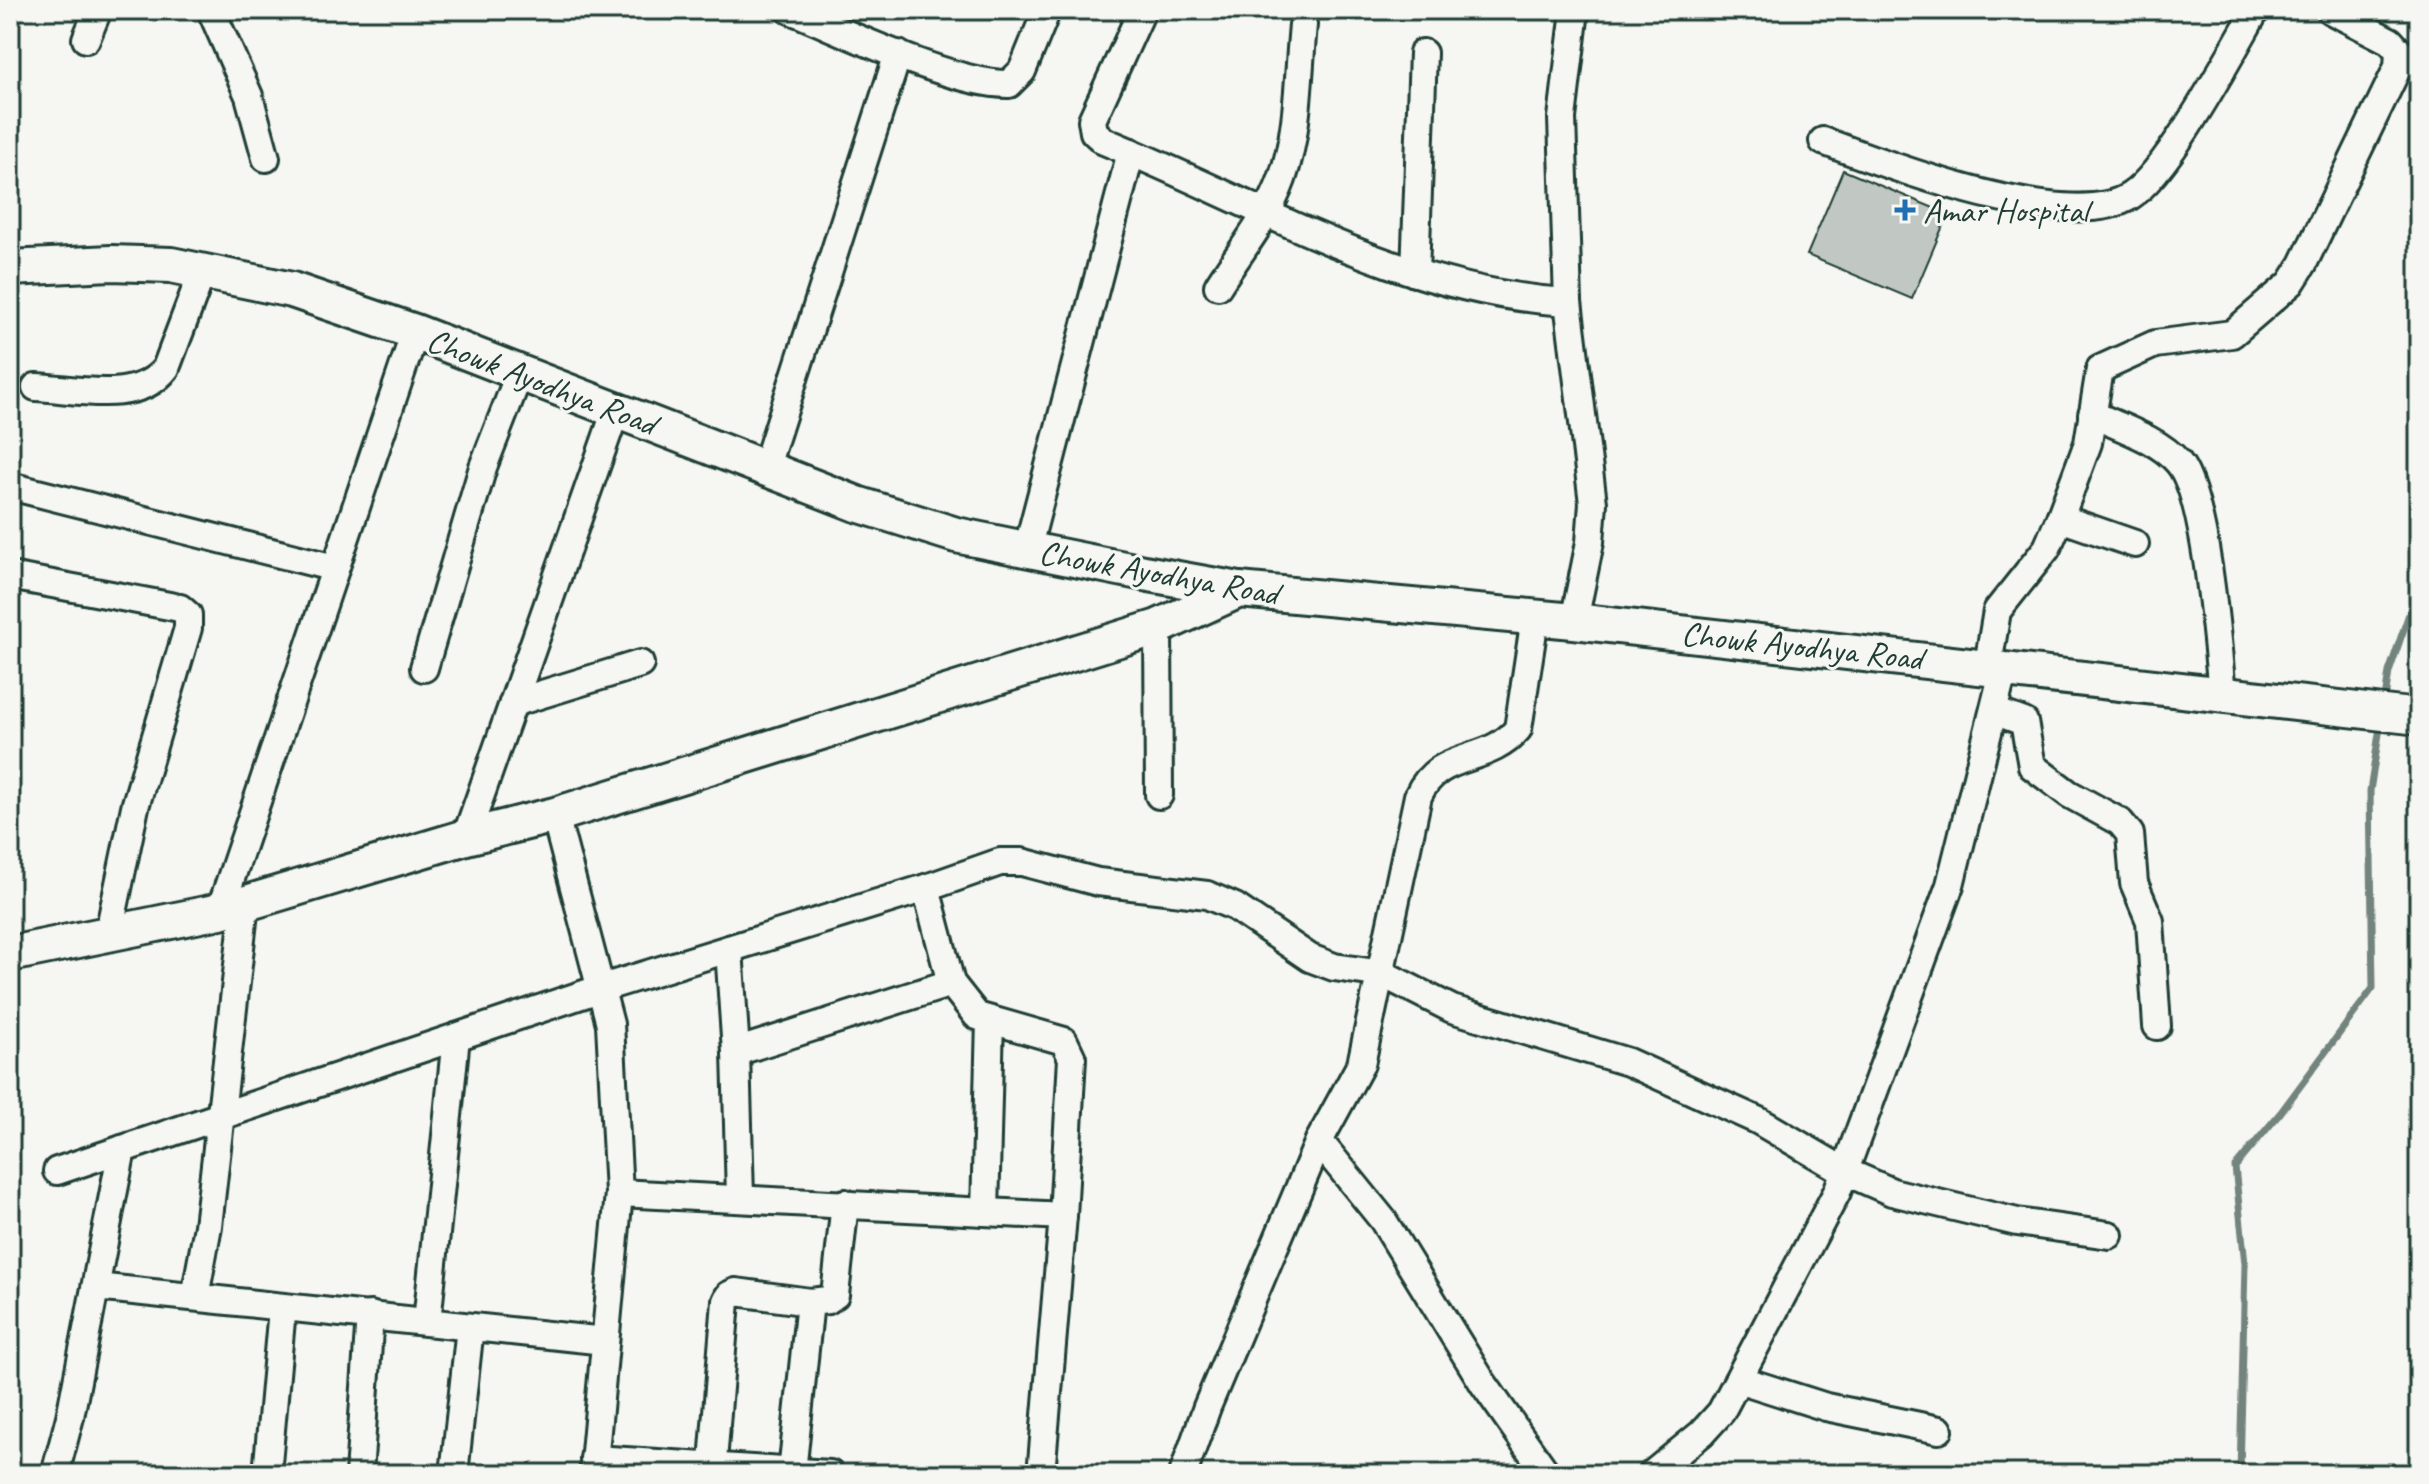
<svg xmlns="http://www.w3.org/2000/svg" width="2429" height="1484" viewBox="0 0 2429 1484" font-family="Caveat,sans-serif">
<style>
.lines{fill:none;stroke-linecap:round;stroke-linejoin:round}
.stream{stroke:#72847d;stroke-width:7}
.building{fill:#c1c8c3;stroke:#1f3d34;stroke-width:2}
.minor-casing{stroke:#1f3d34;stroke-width:32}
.major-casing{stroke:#1f3d34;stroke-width:40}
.minor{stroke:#f6f6f2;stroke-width:26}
.major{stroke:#f6f6f2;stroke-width:34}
.poi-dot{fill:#1f6fb2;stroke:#f6f6f2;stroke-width:3}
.labels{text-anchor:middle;stroke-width:6;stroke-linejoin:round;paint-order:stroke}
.poi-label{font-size:34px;fill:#1f3d34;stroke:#f6f6f2;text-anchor:start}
.street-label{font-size:34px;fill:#1f3d34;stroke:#f6f6f2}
</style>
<rect width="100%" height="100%" fill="#f6f6f2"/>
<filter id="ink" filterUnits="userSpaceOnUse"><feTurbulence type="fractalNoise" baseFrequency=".0125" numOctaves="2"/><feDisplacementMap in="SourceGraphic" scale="16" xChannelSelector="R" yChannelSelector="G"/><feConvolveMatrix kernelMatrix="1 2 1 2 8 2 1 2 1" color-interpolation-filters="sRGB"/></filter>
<g filter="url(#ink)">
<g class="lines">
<g class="stream">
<path d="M 2384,705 L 2389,672 L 2419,585"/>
<path d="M 2240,1474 L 2245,1264 L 2235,1167 L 2281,1112 L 2373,988 L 2370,791 L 2381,721"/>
</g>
</g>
<path class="building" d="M 1843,170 L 1948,214 L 1912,299 L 1807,255 Z"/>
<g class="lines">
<defs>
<g id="minor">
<path d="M 211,10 L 249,96 L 266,158"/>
<path d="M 790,10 C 845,32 954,85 1009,84 L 1022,71 L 1047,10"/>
<path d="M 1140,15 L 1092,120 L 1094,132 L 1104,141 C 1257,203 1400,293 1568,302"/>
<path d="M 86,39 L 98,10"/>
<path d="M 1823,141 C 1887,165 2070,235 2130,196 C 2168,172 2231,53 2256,10"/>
<path d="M 1415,273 L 1423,53"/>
<path d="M 1218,286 C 1240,251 1268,218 1282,179 C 1299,132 1298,75 1303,25"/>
<path d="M 36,387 C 77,389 138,405 166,368 L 203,270"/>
<path d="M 2092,414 C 2119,427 2158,439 2178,462 C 2206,494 2218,648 2222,695"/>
<path d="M 765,469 L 898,54"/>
<path d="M 10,486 L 335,568"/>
<path d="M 2060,518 L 2135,544"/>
<path d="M 1027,550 L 1131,152"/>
<path d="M 10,576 L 180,608 L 188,615 L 188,628 L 135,807 L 109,932"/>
<path d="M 1574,621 L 1590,542 L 1593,503 L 1568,302 L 1562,118 L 1575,10"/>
<path d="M 1158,627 L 1159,795"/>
<path d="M 1988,665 L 1997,611 L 2047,548 L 2060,518 L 2088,443 L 2100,369 L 2155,344 L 2232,334 L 2291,283 L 2303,264 L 2398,67 L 2399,51 L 2390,41 L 2330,10"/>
<path d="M 424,668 L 483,467 L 520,372"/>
<path d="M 513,703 L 640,664"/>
<path d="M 1994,711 L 2024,722 L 2032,766 L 2069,794 L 2120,822 L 2130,834 L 2134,883 L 2150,921 L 2157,1026"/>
<path d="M 555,815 L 610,1024 L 619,1193 L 593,1474"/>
<path d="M 466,837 L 616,410"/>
<path d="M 926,888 L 951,983 L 977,1016 L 1064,1041 L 1072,1058 L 1063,1216 L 1041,1474"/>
<path d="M 220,911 L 415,332"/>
<path d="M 729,949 L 736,1052"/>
<path d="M 1319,1141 L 1383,1220 L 1483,1383 L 1547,1474"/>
<path d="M 57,1171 L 599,989 L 926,888 L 1000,862 L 1022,862 L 1098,882 L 1207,895 L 1235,907 L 1310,958 L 1334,967 L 1383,974 L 1452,1009 L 1628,1062 L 1759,1121 L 1844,1171 L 1892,1192 L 2017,1222 L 2109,1235"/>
<path d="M 619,1193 L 1063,1216"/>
<path d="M 740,1197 L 736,1052 L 951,983"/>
<path d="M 985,1212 L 990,1020"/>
<path d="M 96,1287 L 605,1341"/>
<path d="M 195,1297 L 208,1226 L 245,904"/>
<path d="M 427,1322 L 456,1037"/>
<path d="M 1741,1380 L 1826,1407 L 1939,1430"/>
<path d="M 594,1459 L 830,1474"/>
<path d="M 792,1472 L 810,1302 L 828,1300 L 835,1295 L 845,1203"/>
<path d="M 55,1474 L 70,1417 L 122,1149"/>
<path d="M 267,1474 L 282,1309"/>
<path d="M 359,1474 L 370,1315"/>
<path d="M 454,1474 L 470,1327"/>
<path d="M 712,1474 L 726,1301 L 729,1295 L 736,1292 L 810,1302"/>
<path d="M 1183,1474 L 1207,1407 L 1319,1141 L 1361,1064 L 1418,796 C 1439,749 1487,766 1518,729 L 1535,618"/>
<path d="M 1652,1474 L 1702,1433 L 1721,1412 L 1837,1192 L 1950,885 L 2004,668"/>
</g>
<g id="major">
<path d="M 10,268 L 111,263 L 171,265 L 292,290 L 415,332 L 857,504 L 956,535 L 1144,573 L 1239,590 L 1574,621 L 2419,717"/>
<path d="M 10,954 L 220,911 L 466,837 L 555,815 L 1158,627 L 1239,590"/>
</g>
</defs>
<use href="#minor" class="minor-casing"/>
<use href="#major" class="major-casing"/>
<use href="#minor" class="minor"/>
<use href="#major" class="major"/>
</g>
</g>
<path class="poi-dot" d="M1901 198h8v8h8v8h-8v8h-8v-8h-8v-8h8z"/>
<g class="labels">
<g class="poi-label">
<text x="1923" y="222">Amar Hospital</text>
</g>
<g class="street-label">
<text transform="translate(542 381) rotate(21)" y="12">Chowk Ayodhya Road</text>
<text transform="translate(1159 572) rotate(10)" y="12">Chowk Ayodhya Road</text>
<text transform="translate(1802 645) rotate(6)" y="12">Chowk Ayodhya Road</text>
</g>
</g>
<rect width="2429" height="1484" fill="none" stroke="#f6f6f2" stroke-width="40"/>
<rect x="20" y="20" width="2389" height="1444" fill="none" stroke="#1f3d34" stroke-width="3" filter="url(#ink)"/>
</svg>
